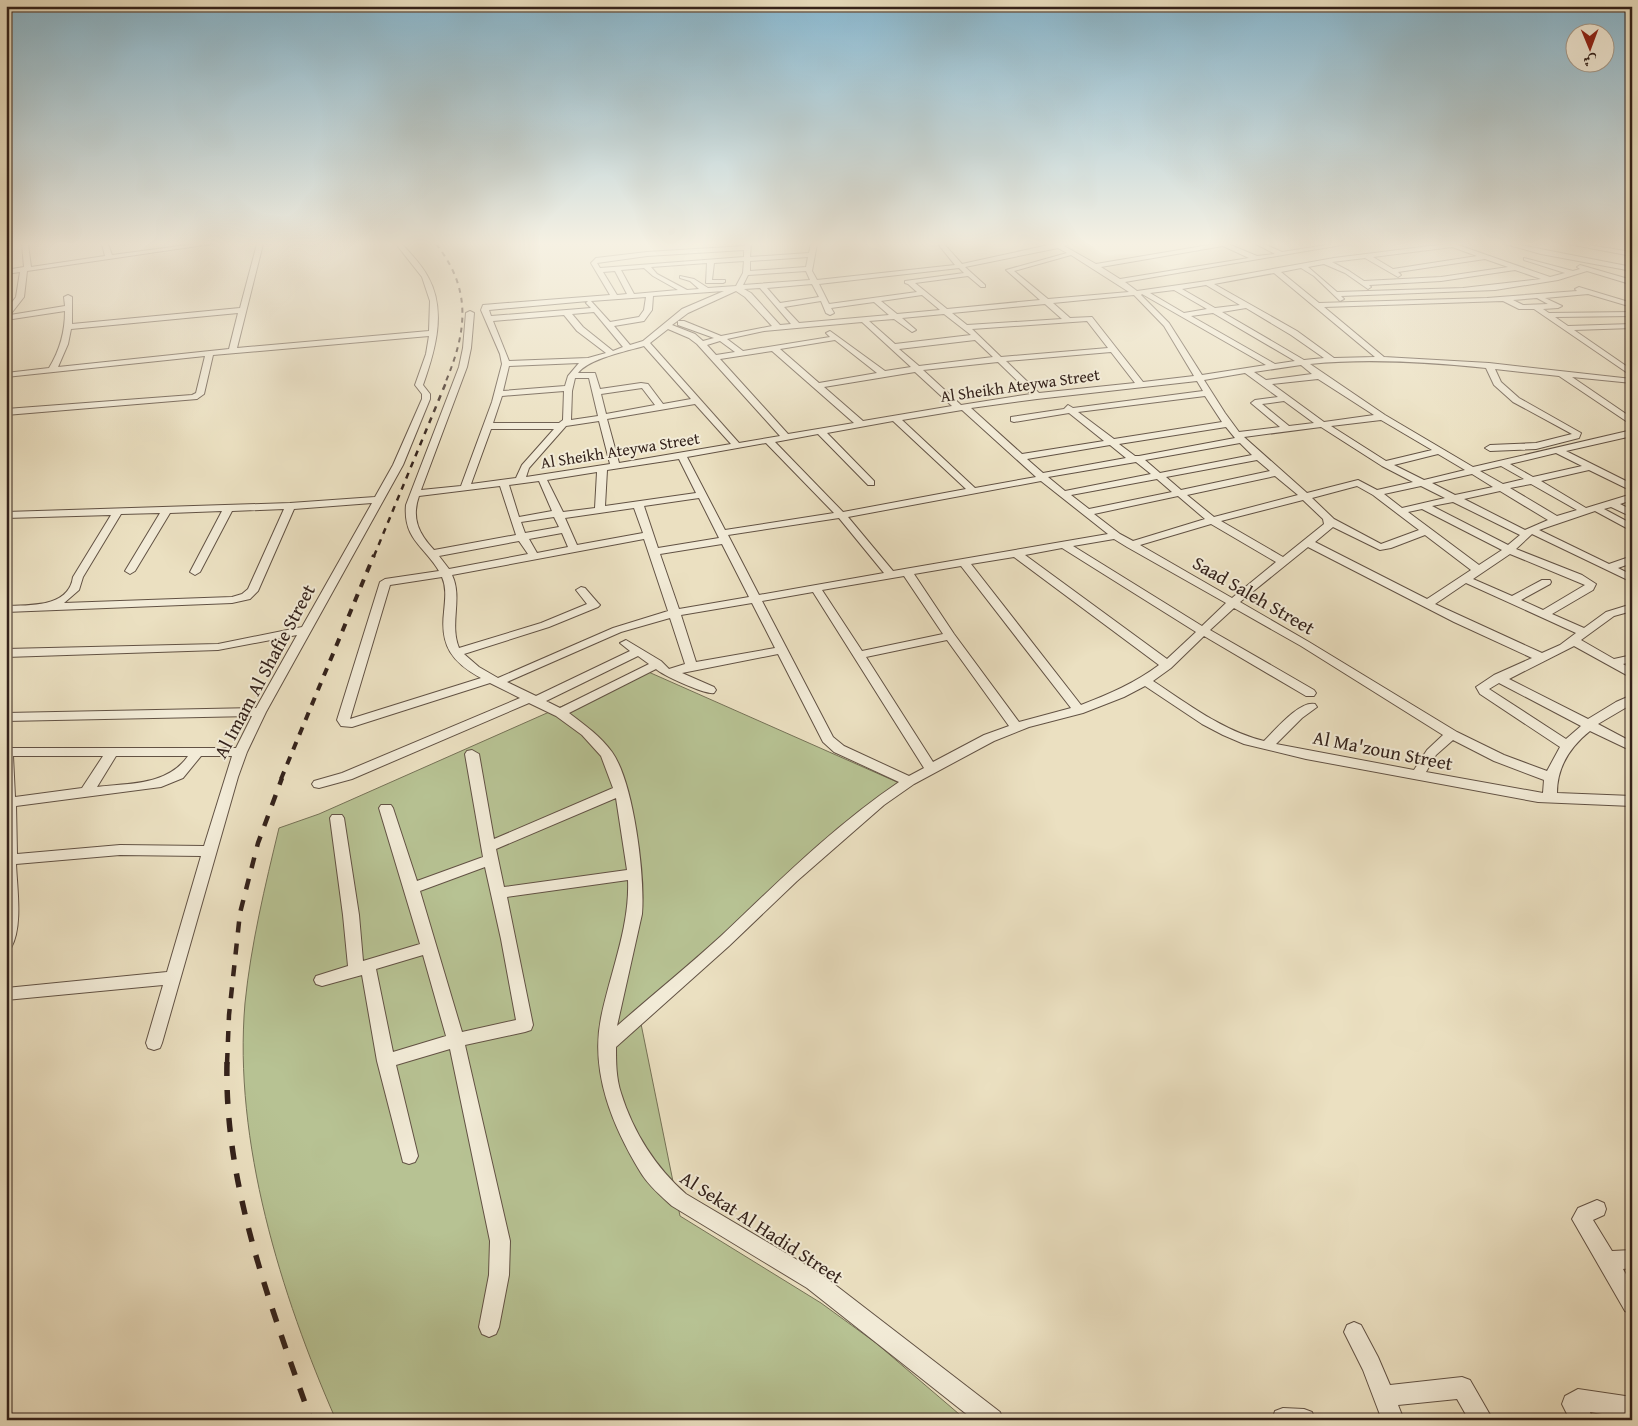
<svg xmlns="http://www.w3.org/2000/svg" width="1638" height="1426" viewBox="0 0 1638 1426" font-family="'Gentium Book Plus',Amiri,serif">
<style>
.green{fill:#b7c293;stroke:#767257}
.lines{fill:none;stroke-linecap:round;stroke-linejoin:round}
.minor-casing{stroke:#625244;stroke-width:2}
.minor{fill:#f2ebd7;fill-rule:evenodd}
.rail-far4{stroke:#34221b;stroke-width:2;stroke-dasharray:5 5;stroke-linecap:butt}
.rail-far3{stroke:#34221b;stroke-width:2.5;stroke-dasharray:6 6;stroke-linecap:butt}
.rail-far2{stroke:#34221b;stroke-width:4;stroke-dasharray:8 8;stroke-linecap:butt}
.rail-far1{stroke:#34221b;stroke-width:4.5;stroke-dasharray:11 11;stroke-linecap:butt}
.rail{stroke:#34221b;stroke-width:5.5;stroke-dasharray:14 14;stroke-linecap:butt}
.labels{text-anchor:middle;stroke-width:4;stroke-linejoin:round;paint-order:stroke}
.far-street-label{font-size:16px;fill:#34221b;stroke:#f2ebd7}
.street-label{font-size:19px;fill:#34221b;stroke:#f2ebd7}
</style>
<rect width="100%" height="100%" fill="#ebe0c1"/>
<filter id="stains"><feTurbulence type="fractalNoise" baseFrequency=".004" numOctaves="4"/><feColorMatrix values="0 0 0 0 .2 0 0 0 0 .09 0 0 0 0 .02 0 0 0 .5 -.17"/></filter>
<radialGradient id="worn" r=".72"><stop offset=".6" stop-color="#630" stop-opacity="0"/><stop offset="1" stop-color="#630" stop-opacity=".3"/></radialGradient>
<path class="green" d="M 644,670 L 906,786 L 638,1009 L 680,1216 L 821,1303 L 876,1343 L 966,1420 L 336,1420 C 281,1295 233,1141 245,1003 C 251,944 265,886 279,828 L 319,814 Z"/>
<g class="lines">
<defs>
<g id="minor">
<path d="M 22,244 L 28,244 L 31,267 L 105,256 L 102,244 L 108,244 L 112,255 L 195,244 L 211,244 L 27,271 L 24,297 L 10,315 L 65,306 L 64,297 L 68,295 L 72,297 L 72,324 L 240,308 L 257,244 L 263,244 L 237,348 L 429,331 L 430,301 L 422,277 L 396,244 L 402,244 C 411,254 422,265 428,277 C 447,311 435,351 423,385 L 430,394 L 430,399 L 403,465 L 266,712 L 247,752 L 238,777 L 162,1043 L 160,1048 L 154,1050 L 148,1048 L 146,1043 L 163,985 L 6,1000 L 6,988 L 167,972 L 201,856 L 120,855 L 16,864 C 17,888 23,927 11,948 L 6,950 L 6,748 L 236,748 L 252,716 L 6,721 L 6,713 L 256,708 L 297,635 L 218,650 L 6,657 L 6,649 L 218,644 L 302,627 L 372,503 L 294,509 L 258,591 L 250,599 L 232,603 L 6,612 L 6,606 C 29,605 69,608 73,577 L 111,515 L 6,518 L 6,512 L 290,503 L 375,497 L 393,465 L 422,399 L 422,394 L 415,385 L 426,354 L 429,336 L 213,355 L 204,394 L 197,399 L 6,415 L 6,409 L 192,395 L 196,393 L 205,356 L 6,377 L 6,373 L 49,368 C 60,350 65,332 65,311 L 6,320 L 6,310 L 16,297 L 20,272 L 6,274 L 6,270 L 24,267 ZM 238,313 L 229,349 L 58,367 L 68,344 L 71,329 ZM 284,509 L 248,589 L 242,594 L 232,597 L 64,603 L 79,590 L 83,577 L 121,514 L 160,513 L 125,571 L 130,574 L 135,571 L 170,513 L 222,511 L 190,572 L 195,575 L 200,572 L 232,511 ZM 13,756 L 103,756 L 82,788 L 15,797 ZM 116,756 L 188,756 C 167,786 129,783 97,787 ZM 201,756 L 232,756 L 204,846 L 120,845 L 17,854 L 16,806 L 161,787 L 183,778 Z"/>
<path d="M 745,244 L 751,244 L 750,257 L 809,253 L 811,244 L 817,244 L 812,271 L 817,280 L 955,265 L 938,244 L 944,244 L 962,264 L 1053,244 L 1068,244 L 1064,246 L 1096,264 L 1215,244 L 1228,244 L 1257,256 L 1275,254 L 1256,244 L 1264,244 L 1282,252 L 1333,244 L 1347,244 L 1125,282 L 1137,291 L 1207,281 L 1334,258 L 1446,244 L 1455,244 L 1550,277 L 1565,273 L 1524,260 L 1524,258 L 1573,271 L 1580,269 L 1577,267 L 1580,265 L 1632,280 L 1630,284 L 1587,271 L 1558,280 L 1495,290 L 1341,296 L 1344,299 L 1340,301 L 1314,276 L 1301,268 L 1281,272 L 1319,303 L 1487,298 L 1577,291 L 1575,289 L 1579,287 L 1632,303 L 1632,307 L 1588,294 L 1545,298 L 1562,306 L 1558,308 L 1543,309 L 1549,313 L 1632,312 L 1632,316 L 1555,317 L 1568,326 L 1632,324 L 1632,328 L 1574,330 L 1632,370 L 1632,376 L 1534,309 L 1519,309 L 1503,301 L 1324,307 L 1384,357 L 1489,363 L 1632,379 L 1632,383 L 1572,377 L 1632,418 L 1632,425 L 1559,376 L 1495,369 L 1501,382 L 1519,398 L 1581,433 L 1579,438 L 1536,449 L 1490,451 L 1485,448 L 1490,445 L 1536,443 L 1572,434 L 1513,402 L 1494,385 L 1486,368 C 1428,362 1368,358 1310,364 L 1385,415 L 1473,467 L 1632,430 L 1632,436 L 1566,451 L 1632,484 L 1632,491 L 1589,470 L 1541,481 L 1586,508 L 1632,494 L 1632,500 L 1620,504 L 1632,510 L 1632,517 L 1611,507 L 1604,509 L 1632,524 L 1632,531 L 1595,511 L 1539,530 L 1609,564 L 1632,556 L 1632,563 L 1618,568 L 1632,575 L 1632,582 L 1532,534 L 1516,549 L 1582,575 L 1596,584 L 1593,590 L 1552,614 L 1584,628 L 1606,612 L 1632,604 L 1632,611 L 1614,616 L 1581,640 L 1614,659 L 1632,655 L 1632,662 L 1623,664 L 1632,669 L 1632,678 L 1574,646 L 1509,679 L 1588,719 L 1616,702 L 1632,695 L 1632,704 L 1598,724 L 1632,742 L 1632,751 L 1590,731 C 1570,747 1557,767 1557,793 L 1632,796 L 1632,806 L 1538,802 L 1306,759 L 1244,744 L 1223,735 L 1202,724 L 1145,686 L 1124,697 L 1083,713 L 1029,727 L 994,741 L 914,784 L 884,805 L 797,881 L 729,946 L 616,1047 C 616,1062 616,1078 621,1093 C 633,1132 656,1168 686,1194 L 821,1274 L 1000,1412 L 1003,1420 L 974,1420 L 807,1288 L 672,1206 C 661,1196 649,1186 641,1173 C 613,1127 590,1073 601,1018 C 610,973 630,927 628,880 L 507,897 L 533,1025 L 531,1030 L 525,1032 L 465,1045 L 510,1241 L 509,1275 L 499,1327 L 496,1334 L 489,1337 L 482,1334 L 479,1327 L 489,1275 L 490,1241 L 450,1049 L 396,1065 L 418,1156 L 415,1162 L 409,1164 L 403,1162 L 377,1061 L 362,975 L 322,986 L 316,984 L 314,980 L 316,976 L 348,966 L 343,915 L 330,818 L 332,815 L 342,815 L 344,818 L 359,915 L 363,961 L 420,944 L 379,808 L 381,805 L 391,805 L 393,808 L 417,881 L 483,857 L 465,754 L 467,751 L 472,750 L 479,754 L 494,839 L 613,788 L 601,756 L 582,735 L 556,716 L 529,703 L 352,779 L 319,788 L 314,787 L 312,784 L 314,781 L 342,773 L 520,698 L 490,683 L 352,727 L 341,726 L 337,720 L 380,582 L 385,579 L 439,571 C 424,546 403,539 406,505 L 459,367 L 463,348 L 466,313 L 470,311 L 474,313 L 471,348 L 467,367 L 421,490 L 461,486 L 492,402 L 502,364 L 500,354 L 481,310 L 483,305 L 610,295 L 591,263 L 596,258 L 647,252 L 745,246 ZM 1223,246 L 1249,258 L 1120,279 L 1101,267 ZM 1452,247 L 1477,256 L 1393,269 L 1373,257 ZM 1058,248 L 1067,253 L 1006,270 L 1040,300 L 947,309 L 915,283 L 968,276 L 981,287 L 985,287 L 985,285 L 965,267 ZM 744,250 L 744,257 L 600,268 L 597,263 L 647,256 ZM 1071,255 L 1129,292 L 1048,299 L 1014,271 ZM 808,257 L 806,267 L 750,271 L 750,261 ZM 1365,258 L 1398,277 L 1401,275 L 1398,272 L 1485,259 L 1508,267 L 1441,277 L 1364,281 L 1349,271 L 1332,262 ZM 744,261 L 743,273 L 736,286 L 708,288 L 694,279 L 680,276 L 680,278 L 690,281 L 699,289 L 687,290 L 657,274 L 651,267 L 707,263 L 706,283 L 723,283 L 725,282 L 725,280 L 712,280 L 714,263 ZM 1324,264 L 1345,273 L 1368,289 L 1371,287 L 1369,285 L 1441,281 L 1515,270 L 1541,279 L 1463,288 L 1337,292 L 1308,267 ZM 644,268 L 653,276 L 678,290 L 634,294 L 621,270 ZM 959,268 L 964,273 L 905,281 L 905,283 L 908,284 L 917,292 L 829,304 L 819,284 ZM 615,271 L 627,294 L 617,295 L 603,272 ZM 806,271 L 810,280 L 743,285 L 748,275 ZM 1274,273 L 1375,357 L 1334,358 L 1297,331 L 1214,284 ZM 812,284 L 819,297 L 780,303 L 767,288 ZM 1206,285 L 1240,305 L 1215,308 L 1182,289 ZM 760,288 L 791,324 L 780,325 L 751,293 L 744,289 ZM 1174,290 L 1207,309 L 1184,313 L 1150,293 ZM 724,291 L 682,309 L 643,341 L 630,345 L 614,326 L 644,321 L 652,310 L 653,296 ZM 736,291 L 745,297 L 772,326 L 721,336 L 684,321 L 678,321 L 678,325 L 714,338 L 703,341 L 695,334 L 672,325 L 688,313 ZM 922,295 L 940,310 L 897,314 L 881,301 ZM 1134,295 L 1164,326 L 1194,376 L 1143,382 L 1092,317 L 1070,318 L 1053,303 ZM 1141,295 L 1142,294 L 1266,365 L 1202,375 L 1169,323 ZM 646,297 L 644,310 L 639,317 L 610,322 L 591,301 ZM 1537,298 L 1548,304 L 1523,305 L 1513,300 ZM 588,301 L 586,303 L 591,308 L 491,316 L 489,310 ZM 821,301 L 826,313 L 830,315 L 834,313 L 831,308 L 874,302 L 889,315 L 799,323 L 784,307 ZM 1045,304 L 1062,319 L 967,325 L 952,313 ZM 1246,308 L 1291,335 L 1324,358 L 1304,360 L 1222,312 ZM 594,312 L 623,347 L 613,351 L 583,327 L 572,314 ZM 1213,313 L 1295,361 L 1275,364 L 1191,316 ZM 944,314 L 971,335 L 895,344 L 869,321 L 894,319 L 912,332 L 916,330 L 902,318 ZM 564,315 L 577,331 L 606,353 L 588,358 L 509,361 L 493,321 ZM 1087,321 L 1108,348 L 1001,357 L 972,329 ZM 862,322 L 911,367 L 885,371 L 830,331 L 826,333 L 830,337 L 743,351 L 727,339 L 764,331 ZM 668,329 L 689,338 L 697,344 L 780,436 L 739,443 L 650,343 ZM 835,340 L 877,373 L 819,383 L 780,349 ZM 975,340 L 993,357 L 919,366 L 899,349 ZM 720,341 L 735,352 L 716,355 L 707,345 ZM 644,346 L 691,399 L 663,404 L 648,384 L 641,383 L 600,389 L 595,373 L 578,373 C 588,359 627,351 644,346 ZM 772,351 L 854,423 L 788,434 L 720,359 ZM 1111,352 L 1135,383 L 1039,393 L 1006,361 ZM 998,362 L 1031,394 L 961,405 L 923,370 ZM 579,363 L 568,376 L 565,386 L 503,391 L 509,366 ZM 1301,365 L 1312,374 L 1266,380 L 1254,372 ZM 915,372 L 952,406 L 863,421 L 824,387 ZM 1245,373 L 1278,397 L 1255,400 L 1251,403 L 1280,427 L 1239,432 L 1225,413 L 1204,380 ZM 575,378 L 589,378 L 598,416 L 571,420 L 572,391 ZM 1318,379 L 1374,415 L 1324,422 L 1272,384 ZM 1197,381 L 1203,391 L 1073,408 L 1068,405 L 1064,409 L 1011,417 L 1011,421 L 1014,422 L 1069,413 L 1104,441 L 1022,454 L 971,408 L 1037,399 ZM 642,388 L 655,405 L 606,414 L 601,394 ZM 564,391 L 563,420 L 559,423 L 493,423 L 502,396 ZM 1205,396 L 1222,422 L 1114,439 L 1078,412 ZM 1284,401 L 1314,423 L 1289,426 L 1262,404 ZM 695,404 L 731,444 L 619,463 L 607,419 ZM 962,410 L 1035,476 L 1036,477 L 975,488 L 902,420 ZM 1381,420 L 1432,450 L 1386,461 L 1331,426 ZM 599,421 L 610,464 L 526,477 L 529,468 L 566,426 ZM 893,421 L 966,489 L 843,512 L 775,442 L 818,434 L 868,485 L 874,485 L 874,481 L 827,433 ZM 1226,427 L 1235,438 L 1139,456 L 1135,456 L 1119,444 ZM 1321,427 L 1382,466 L 1413,482 L 1377,490 L 1358,480 L 1307,493 L 1244,437 ZM 491,429 L 554,429 L 522,465 L 516,478 L 471,484 ZM 766,443 L 834,513 L 725,530 L 687,457 ZM 1240,443 L 1252,455 L 1160,473 L 1145,460 ZM 1110,445 L 1126,458 L 1043,473 L 1027,459 ZM 1556,453 L 1582,466 L 1533,477 L 1510,464 ZM 1438,454 L 1465,470 L 1424,480 L 1394,465 ZM 679,459 L 696,493 L 605,506 L 607,470 ZM 1257,460 L 1270,471 L 1181,490 L 1166,477 ZM 1136,462 L 1151,474 L 1065,491 L 1048,477 ZM 1501,466 L 1524,479 L 1503,484 L 1480,471 ZM 597,472 L 595,508 L 563,512 L 547,480 ZM 1472,474 L 1493,487 L 1455,495 L 1432,483 ZM 1275,476 L 1298,495 L 1214,517 L 1187,495 ZM 1157,479 L 1172,492 L 1089,509 L 1071,495 ZM 539,481 L 552,511 L 519,517 L 509,485 ZM 1041,481 L 1108,534 L 893,571 L 848,517 ZM 1531,484 L 1577,510 L 1557,516 L 1510,488 ZM 500,486 L 516,535 L 434,550 C 419,534 411,519 419,496 ZM 1357,486 L 1373,495 L 1419,530 L 1381,544 L 1334,519 L 1312,498 ZM 1421,486 L 1445,498 L 1402,508 L 1384,494 ZM 1500,491 L 1548,520 L 1525,530 L 1464,499 ZM 1178,496 L 1205,519 L 1133,541 L 1120,534 L 1094,514 ZM 699,498 L 719,538 L 658,548 L 644,506 ZM 1303,500 L 1323,519 L 1324,524 L 1283,557 L 1221,521 ZM 1453,502 L 1520,535 L 1508,545 L 1432,506 ZM 634,508 L 643,533 L 577,545 L 565,518 ZM 1422,509 L 1502,550 L 1479,565 L 1408,512 ZM 554,517 L 559,527 L 525,533 L 521,522 ZM 839,518 L 884,573 L 759,595 L 728,535 ZM 1211,524 L 1276,562 L 1232,598 L 1140,545 ZM 1333,527 L 1380,550 L 1391,548 L 1425,535 L 1471,570 L 1427,599 L 1315,542 ZM 562,533 L 568,547 L 537,553 L 529,539 ZM 644,539 L 668,611 L 613,628 L 498,678 L 479,667 L 464,654 L 549,627 L 598,607 L 600,605 L 598,603 L 585,588 L 581,587 L 576,590 L 587,604 L 541,623 L 459,648 C 449,624 463,598 452,575 ZM 1114,539 L 1127,547 L 1226,603 L 1202,626 L 1073,546 ZM 519,541 L 528,554 L 449,569 L 439,556 ZM 722,544 L 749,597 L 679,609 L 660,554 ZM 1308,547 L 1454,622 L 1532,658 L 1494,675 L 1476,687 L 1480,694 L 1560,747 L 1547,771 L 1504,755 L 1457,732 L 1309,642 L 1240,602 ZM 1062,548 L 1196,632 L 1167,659 L 1025,555 ZM 1510,554 L 1585,585 L 1543,610 L 1521,600 L 1550,584 L 1551,582 L 1550,580 L 1542,580 L 1512,596 L 1473,579 ZM 1014,557 L 1159,665 C 1135,683 1109,694 1081,705 L 971,564 ZM 961,566 L 1071,708 L 1019,722 L 954,634 L 914,574 ZM 904,576 L 943,634 L 862,651 L 822,590 ZM 442,577 C 447,588 445,600 444,612 C 440,646 452,662 481,678 L 350,719 L 390,585 ZM 1466,583 L 1576,633 L 1560,645 L 1542,653 L 1435,604 ZM 813,592 L 924,768 L 909,776 L 844,746 L 833,737 L 762,601 ZM 752,603 L 775,648 L 696,662 L 681,615 ZM 1234,608 L 1301,646 L 1443,735 L 1427,750 L 1414,770 L 1276,744 L 1302,718 L 1317,707 L 1315,704 C 1300,700 1275,730 1264,741 C 1223,731 1188,704 1153,681 L 1171,668 L 1204,636 L 1306,696 L 1314,696 L 1316,693 L 1314,690 L 1210,630 ZM 670,618 L 685,664 L 669,669 L 661,661 L 626,640 L 620,643 L 630,651 L 536,696 L 507,682 L 621,632 ZM 947,640 L 1009,726 L 984,735 L 933,762 L 866,657 ZM 778,654 L 823,742 L 834,752 L 899,782 C 834,826 778,882 721,936 C 687,967 651,996 617,1026 L 642,914 C 645,877 634,783 612,752 C 600,736 585,725 569,713 L 656,669 C 662,675 706,695 714,693 L 716,690 L 714,687 L 682,673 ZM 638,656 L 649,664 L 560,708 L 546,701 ZM 1499,683 L 1581,726 L 1566,739 L 1489,689 ZM 1453,740 L 1494,761 L 1544,780 L 1543,793 L 1426,772 L 1436,755 ZM 616,798 L 627,870 L 504,887 L 496,849 ZM 485,867 L 501,939 L 516,1020 L 462,1032 L 420,891 ZM 423,955 L 446,1036 L 393,1052 L 376,969 Z"/>
<path d="M 1505,244 L 1515,244 L 1632,267 L 1632,271 L 1541,254 Z"/>
<path d="M 1568,244 L 1582,244 L 1632,252 L 1632,256 Z"/>
<path d="M 1597,1200 L 1604,1203 L 1606,1209 L 1604,1215 L 1593,1220 L 1612,1251 L 1632,1250 L 1632,1268 L 1623,1269 L 1632,1285 L 1632,1314 L 1625,1311 L 1572,1219 L 1578,1208 Z"/>
<path d="M 1354,1322 L 1361,1325 L 1378,1357 L 1390,1385 L 1462,1377 L 1470,1380 L 1493,1420 L 1469,1420 L 1457,1399 L 1398,1405 L 1404,1420 L 1382,1420 L 1363,1370 L 1344,1332 L 1347,1325 Z"/>
<path d="M 1578,1389 L 1632,1397 L 1632,1419 L 1590,1412 L 1593,1420 L 1570,1420 L 1562,1404 L 1565,1396 Z"/>
<path d="M 1283,1408 L 1304,1409 L 1312,1412 L 1315,1420 L 1272,1420 L 1275,1411 Z"/>
</g>
</defs>
<use href="#minor" class="minor-casing"/>
<use href="#minor" class="minor"/>
<path class="rail-far4" d="M 436,244 C 472,289 467,331 446,381"/>
<path class="rail-far3" d="M 374,556 L 447,380"/>
<path class="rail-far2" d="M 281,779 L 374,555"/>
<path class="rail-far1" d="M 227,1064 L 229,1015 L 240,913 L 258,843 L 282,778"/>
<path class="rail" d="M 227,1062 C 224,1186 271,1306 311,1420"/>
</g>
<linearGradient id="sky" x2="0" y2="1"><stop stop-color="#88b8d0"/><stop offset="0.55" stop-color="#f6f1e3"/><stop offset="1" stop-color="#f6f1e3" stop-opacity="0"/></linearGradient>
<rect width="1638" height="443" fill="url(#sky)"/>
<g class="labels">
<g class="far-street-label">
<text transform="translate(1020 385) rotate(-8)" y="6">Al Sheikh Ateywa Street</text>
<text transform="translate(620 450) rotate(-9)" y="6">Al Sheikh Ateywa Street</text>
</g>
<g class="street-label">
<text transform="translate(1254 595) rotate(30)" y="7">Saad Saleh Street</text>
<text transform="translate(264 671) rotate(-62)" y="7">Al Imam Al Shafie Street</text>
<text transform="translate(1383 750) rotate(11)" y="7">Al Ma'zoun Street</text>
<text transform="translate(762 1227) rotate(33)" y="7">Al Sekat Al Hadid Street</text>
</g>
</g>
<rect width="1638" height="1426" fill="none" stroke="#ebe0c1" stroke-width="25"/>
<rect x="8" y="8" width="1623" height="1411" fill="none" stroke="#34221b" stroke-width="2.5"/>
<rect x="12" y="12" width="1613" height="1401" fill="none" stroke="#34221b"/>
<g transform="translate(1590 48) rotate(179)"><circle r="24" fill="#f2ebd7" stroke="#a69b8c"/>
<path d="M0-4L9 19L0 12L-9 19Z" fill="#8f2418"/>
<text y="-8" font-size="14" font-weight="bold" text-anchor="middle" fill="#34221b">ش</text>
</g>
<rect width="100%" height="100%" filter="url(#stains)"/>
<rect width="100%" height="100%" fill="url(#worn)"/>
</svg>
